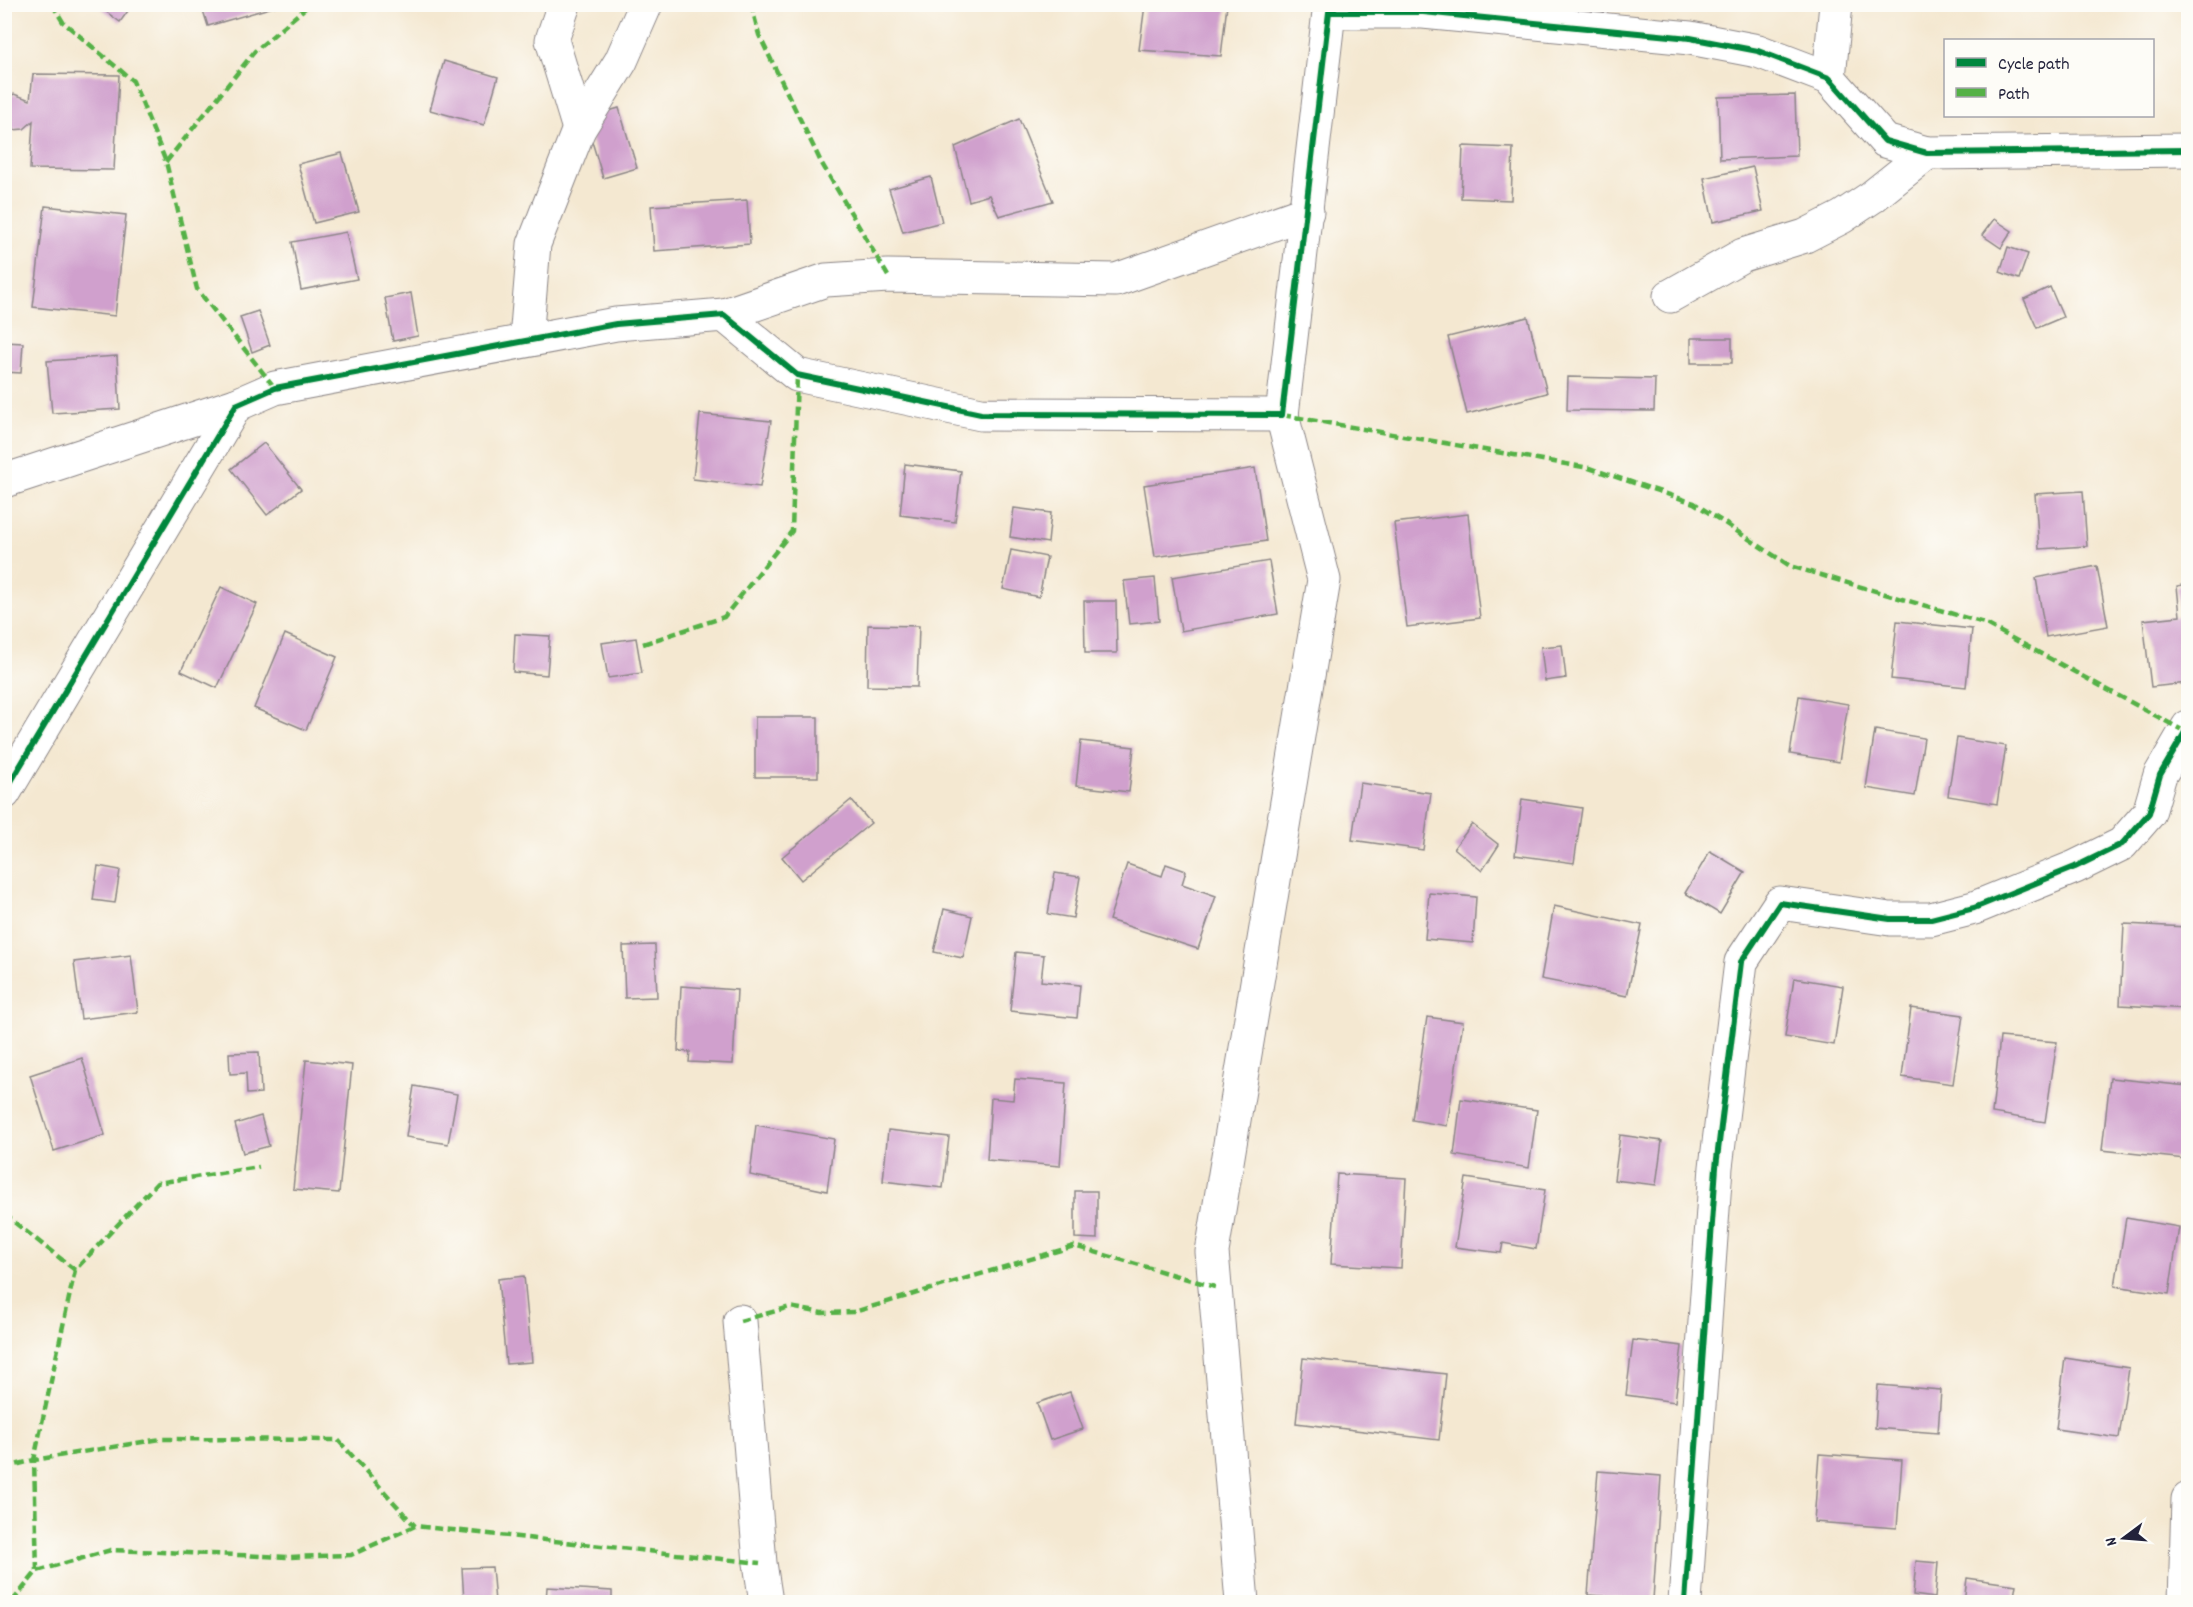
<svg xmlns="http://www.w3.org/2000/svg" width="2193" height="1607" viewBox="0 0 2193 1607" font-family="Dekko,sans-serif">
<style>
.building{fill:#d0a0cd}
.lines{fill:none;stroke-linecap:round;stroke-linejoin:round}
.street-casing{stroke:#8b8586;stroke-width:35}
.street{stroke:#fff;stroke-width:33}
.quiet{stroke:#55b146;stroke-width:4.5;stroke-dasharray:9 4.5;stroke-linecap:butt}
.cycleway-casing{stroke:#fdfcf7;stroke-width:10}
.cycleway{stroke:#00873e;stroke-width:6}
</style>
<rect width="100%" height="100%" fill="#fdfcf7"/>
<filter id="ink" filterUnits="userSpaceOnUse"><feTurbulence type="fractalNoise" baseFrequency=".0167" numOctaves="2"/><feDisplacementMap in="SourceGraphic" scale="12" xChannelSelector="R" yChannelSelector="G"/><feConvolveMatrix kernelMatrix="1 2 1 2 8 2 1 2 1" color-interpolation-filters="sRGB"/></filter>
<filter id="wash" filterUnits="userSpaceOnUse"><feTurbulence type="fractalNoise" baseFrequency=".008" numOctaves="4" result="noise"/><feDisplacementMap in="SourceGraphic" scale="24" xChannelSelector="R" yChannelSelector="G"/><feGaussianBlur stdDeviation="1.35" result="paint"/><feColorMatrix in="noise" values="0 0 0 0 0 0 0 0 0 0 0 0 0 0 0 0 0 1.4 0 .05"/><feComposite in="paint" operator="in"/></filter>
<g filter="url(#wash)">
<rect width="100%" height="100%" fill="#f4e8d1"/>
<g id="blocks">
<g class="building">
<path d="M 96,4 L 133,4 L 120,22 Z"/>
<path d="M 201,4 L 280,4 L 280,5 L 208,26 Z"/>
<path d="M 1145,5 L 1227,5 L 1221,56 L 1139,50 Z"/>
<path d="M 444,61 L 498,77 L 484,125 L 430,110 Z"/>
<path d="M 33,74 L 119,75 L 114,170 L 30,169 L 33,121 L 24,129 L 12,130 L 6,127 L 4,99 L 14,94 L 30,100 Z"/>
<path d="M 1795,95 L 1797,156 L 1720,159 L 1718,97 Z"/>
<path d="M 619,108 L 637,168 L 603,178 L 585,118 Z"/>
<path d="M 1019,119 L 1053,201 L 999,216 L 989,195 L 969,201 L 955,147 Z"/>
<path d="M 1463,146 L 1513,148 L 1511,200 L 1461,198 Z"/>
<path d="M 342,153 L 359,212 L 314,223 L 298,164 Z"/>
<path d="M 1753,167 L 1763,211 L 1713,222 L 1704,178 Z"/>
<path d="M 931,177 L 942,222 L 903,232 L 889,189 Z"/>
<path d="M 747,200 L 750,244 L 654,251 L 651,206 Z"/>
<path d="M 45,206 L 126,215 L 115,316 L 33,307 Z"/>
<path d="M 1994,219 L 2012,231 L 2001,248 L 1982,235 Z"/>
<path d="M 346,232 L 357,279 L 301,290 L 292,242 Z"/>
<path d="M 2008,247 L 2028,254 L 2019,279 L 2000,272 Z"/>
<path d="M 2050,287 L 2063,317 L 2037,328 L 2024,299 Z"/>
<path d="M 411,293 L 418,336 L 393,341 L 385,298 Z"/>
<path d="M 258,311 L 270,345 L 252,352 L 240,317 Z"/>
<path d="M 1528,317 L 1547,393 L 1467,414 L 1448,337 Z"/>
<rect x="1691" y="338" width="41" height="25"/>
<path d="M 4,342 L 23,343 L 21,373 L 4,372 Z"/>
<path d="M 117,356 L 120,409 L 52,413 L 47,361 Z"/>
<path d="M 1568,377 L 1655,379 L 1654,411 L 1567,410 Z"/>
<path d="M 700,414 L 771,421 L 760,487 L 693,479 Z"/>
<path d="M 264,443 L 301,489 L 267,515 L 231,469 Z"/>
<path d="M 905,464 L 961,471 L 955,522 L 900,515 Z"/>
<path d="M 1255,468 L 1266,541 L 1155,557 L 1144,485 Z"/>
<path d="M 2083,491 L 2087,546 L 2039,549 L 2035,494 Z"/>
<path d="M 1014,508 L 1051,513 L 1048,543 L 1010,537 Z"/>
<path d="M 1468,514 L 1480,618 L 1407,627 L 1394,523 Z"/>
<path d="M 1011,550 L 1047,557 L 1039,597 L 1003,589 Z"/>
<path d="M 1269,561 L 1278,614 L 1181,631 L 1172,577 Z"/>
<path d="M 2097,566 L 2108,626 L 2046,637 L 2036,578 Z"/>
<path d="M 1155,578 L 1159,621 L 1129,624 L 1124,581 Z"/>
<path d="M 2188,584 L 2188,683 L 2151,687 L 2143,620 L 2180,616 L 2177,586 Z"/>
<path d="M 221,587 L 257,604 L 217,688 L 181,671 Z"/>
<path d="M 1084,601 L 1116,601 L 1117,653 L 1085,653 Z"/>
<path d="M 1897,621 L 1972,629 L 1966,687 L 1891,679 Z"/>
<path d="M 868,625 L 919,626 L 917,687 L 867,686 Z"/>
<path d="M 285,634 L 337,657 L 306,730 L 254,708 Z"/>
<path d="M 515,634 L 550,636 L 547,675 L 513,672 Z"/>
<path d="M 636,638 L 642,673 L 608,678 L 602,643 Z"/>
<path d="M 1562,645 L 1566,678 L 1545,681 L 1541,647 Z"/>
<path d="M 1799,696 L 1848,704 L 1839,762 L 1790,754 Z"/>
<rect x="755" y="717" width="63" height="60"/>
<path d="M 1875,730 L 1924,738 L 1915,796 L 1866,788 Z"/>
<path d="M 1957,738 L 2006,746 L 1997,804 L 1948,796 Z"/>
<path d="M 1081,741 L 1134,747 L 1129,792 L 1076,786 Z"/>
<path d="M 1360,783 L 1431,793 L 1423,850 L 1352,840 Z"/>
<path d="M 1522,799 L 1582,808 L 1574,863 L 1515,855 Z"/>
<path d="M 851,800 L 871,823 L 801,880 L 782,857 Z"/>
<path d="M 1472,824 L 1499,845 L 1482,871 L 1454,848 Z"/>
<path d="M 1710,851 L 1745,872 L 1720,914 L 1685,893 Z"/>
<path d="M 1127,864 L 1162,876 L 1166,864 L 1186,871 L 1182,884 L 1216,896 L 1198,949 L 1109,920 Z"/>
<path d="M 98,866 L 120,870 L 115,903 L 93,900 Z"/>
<path d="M 1055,873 L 1080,877 L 1073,918 L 1048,914 Z"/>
<path d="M 1429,893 L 1476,897 L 1473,943 L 1425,939 Z"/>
<path d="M 1554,906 L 1642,925 L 1627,996 L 1541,979 Z"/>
<path d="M 944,909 L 972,916 L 963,958 L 934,952 Z"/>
<path d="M 2124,924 L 2188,927 L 2188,1009 L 2120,1005 Z"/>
<path d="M 655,945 L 657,997 L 625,998 L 623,946 Z"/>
<path d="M 1016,952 L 1044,955 L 1041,981 L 1080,985 L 1077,1018 L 1010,1011 Z"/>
<path d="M 131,955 L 138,1012 L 81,1019 L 74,962 Z"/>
<path d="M 1794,978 L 1843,986 L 1834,1045 L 1785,1037 Z"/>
<path d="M 681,986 L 737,990 L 733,1064 L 689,1062 L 690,1052 L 678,1051 Z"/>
<path d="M 1911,1008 L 1963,1015 L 1953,1084 L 1902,1077 Z"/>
<path d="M 1427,1017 L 1463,1022 L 1447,1126 L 1412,1120 Z"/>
<path d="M 2000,1037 L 2057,1042 L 2045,1122 L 1992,1113 Z"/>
<path d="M 259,1052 L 261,1093 L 247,1094 L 246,1073 L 230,1074 L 229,1053 Z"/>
<path d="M 82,1058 L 105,1135 L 54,1151 L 30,1075 Z"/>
<path d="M 306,1060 L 352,1065 L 339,1193 L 293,1189 Z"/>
<path d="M 2110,1078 L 2188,1086 L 2185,1159 L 2102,1150 Z"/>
<path d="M 1015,1079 L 1066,1083 L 1060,1166 L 987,1160 L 991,1098 L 1013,1100 Z"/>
<path d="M 414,1086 L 457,1094 L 448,1144 L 406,1137 Z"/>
<path d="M 1461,1099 L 1537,1110 L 1529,1168 L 1454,1155 Z"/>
<path d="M 261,1116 L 269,1146 L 243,1153 L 235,1124 Z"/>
<path d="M 756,1125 L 834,1139 L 827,1191 L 750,1175 Z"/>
<path d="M 888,1130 L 949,1137 L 943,1188 L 883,1181 Z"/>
<path d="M 1620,1135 L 1662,1141 L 1656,1185 L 1614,1180 Z"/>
<path d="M 1337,1174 L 1406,1178 L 1401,1268 L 1331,1264 Z"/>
<path d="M 1466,1178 L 1545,1190 L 1536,1249 L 1503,1243 L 1501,1253 L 1455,1247 Z"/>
<path d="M 1075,1191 L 1097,1191 L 1097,1239 L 1075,1238 Z"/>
<path d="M 2126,1218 L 2179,1227 L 2169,1294 L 2115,1286 Z"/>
<path d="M 524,1276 L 532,1362 L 506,1364 L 498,1279 Z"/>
<path d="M 1633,1340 L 1682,1346 L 1675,1402 L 1626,1395 Z"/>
<path d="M 1303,1358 L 1446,1374 L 1439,1440 L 1296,1423 Z"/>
<path d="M 2065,1358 L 2129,1368 L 2119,1438 L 2056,1429 Z"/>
<path d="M 1878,1385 L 1941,1390 L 1938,1433 L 1875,1428 Z"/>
<path d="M 1070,1392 L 1083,1429 L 1050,1440 L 1037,1403 Z"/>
<path d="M 1819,1454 L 1902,1460 L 1897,1528 L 1814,1522 Z"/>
<path d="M 1598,1471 L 1661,1476 L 1653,1600 L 1588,1595 Z"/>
<path d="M 1916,1561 L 1938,1563 L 1935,1598 L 1913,1595 Z"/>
<path d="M 492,1567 L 495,1602 L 464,1602 L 462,1568 Z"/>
<path d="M 1967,1578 L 2016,1585 L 2013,1602 L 1964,1602 Z"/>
<path d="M 547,1587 L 612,1591 L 612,1602 L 546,1602 Z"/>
</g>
</g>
</g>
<g filter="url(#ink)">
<use href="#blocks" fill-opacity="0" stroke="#8b8586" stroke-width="1.5"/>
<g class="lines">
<defs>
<g id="street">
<path d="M 564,4 L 552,40 L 579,129"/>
<path d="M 1829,78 L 1836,4"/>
<path d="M 1670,296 L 1743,255 L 1805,236 L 1842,217 L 1872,197 L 1927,153"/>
<path d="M 724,315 L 826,280 L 888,276 L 1116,280 L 1307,212"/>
<path d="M 526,340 L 534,244 L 579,129 L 621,61 L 646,4"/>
<path d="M 4,481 L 236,405"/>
<path d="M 4,793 L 236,405 L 275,388 L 616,324 L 724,315 L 797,375 L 981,414 L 1282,415 L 1329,12 L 1423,12 L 1690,38 L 1758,51 L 1829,78 L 1885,141 L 1927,153 L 2188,150"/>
<path d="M 740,1321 L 760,1563 L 766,1602"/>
<path d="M 1242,1602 L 1212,1252 L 1324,580 L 1282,415"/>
<path d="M 1685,1602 L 1716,1167 L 1741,962 L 1780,903 L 1890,919 L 1931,919 L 1974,908 L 2075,867 L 2122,844 L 2149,813 L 2160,775 L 2188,727"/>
<path d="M 2185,1602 L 2188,1499"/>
</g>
</defs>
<use href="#street" class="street-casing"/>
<use href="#street" class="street"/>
<g class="quiet">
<path d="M 52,4 L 63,22 L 133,81 L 166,162 L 197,289 L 275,388"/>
<path d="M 751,4 L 759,35 L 821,162 L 888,276"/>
<path d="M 166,162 L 255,51 L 310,4"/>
<path d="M 1282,415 L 1589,468 L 1694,503 L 1790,566 L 1984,623 L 2184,731"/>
<path d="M 643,644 L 724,617 L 792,531 L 797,375"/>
<path d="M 4,1214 L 75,1270"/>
<path d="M 740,1321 L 790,1307 L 822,1313 L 854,1312 L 1074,1246 L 1215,1287"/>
<path d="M 4,1468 L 34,1460 L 161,1439 L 338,1440 L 415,1526"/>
<path d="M 37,1571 L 34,1460 L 75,1270 L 157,1183 L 259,1167"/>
<path d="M 12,1602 L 37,1571 L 111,1550 L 288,1557 L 351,1555 L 415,1526 L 760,1563"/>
</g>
<defs>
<g id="cycleway">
<path d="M 4,793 L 236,405 L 275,388 L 616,324 L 724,315 L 797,375 L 981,414 L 1282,415 L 1329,12 L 1423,12 L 1690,38 L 1758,51 L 1829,78 L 1885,141 L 1927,153 L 2188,150"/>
<path d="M 1685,1602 L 1716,1167 L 1741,962 L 1780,903 L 1890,919 L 1931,919 L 1974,908 L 2075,867 L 2122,844 L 2149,813 L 2160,775 L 2188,727"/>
</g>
</defs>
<use href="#cycleway" class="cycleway-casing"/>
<use href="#cycleway" class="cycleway"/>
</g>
</g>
<rect width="2193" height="1607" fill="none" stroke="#fdfcf7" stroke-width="24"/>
<rect x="1944" y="39" width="210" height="78" fill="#fdfcf7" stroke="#a5a5ac" stroke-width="1.5"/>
<rect x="1956" y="58" width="30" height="9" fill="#00873e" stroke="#a5a5ac" stroke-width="1.5"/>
<text x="1998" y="69" font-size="18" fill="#22223b">Cycle path</text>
<rect x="1956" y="88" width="30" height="9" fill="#55b146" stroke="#a5a5ac" stroke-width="1.5"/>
<text x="1998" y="99" font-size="18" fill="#22223b">Path</text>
<g transform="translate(2124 1538) rotate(254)" stroke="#fdfcf7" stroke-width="4.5" paint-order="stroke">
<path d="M0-4.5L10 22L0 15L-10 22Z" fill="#22223b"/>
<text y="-9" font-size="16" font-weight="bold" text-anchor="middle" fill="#22223b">N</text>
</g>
</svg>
